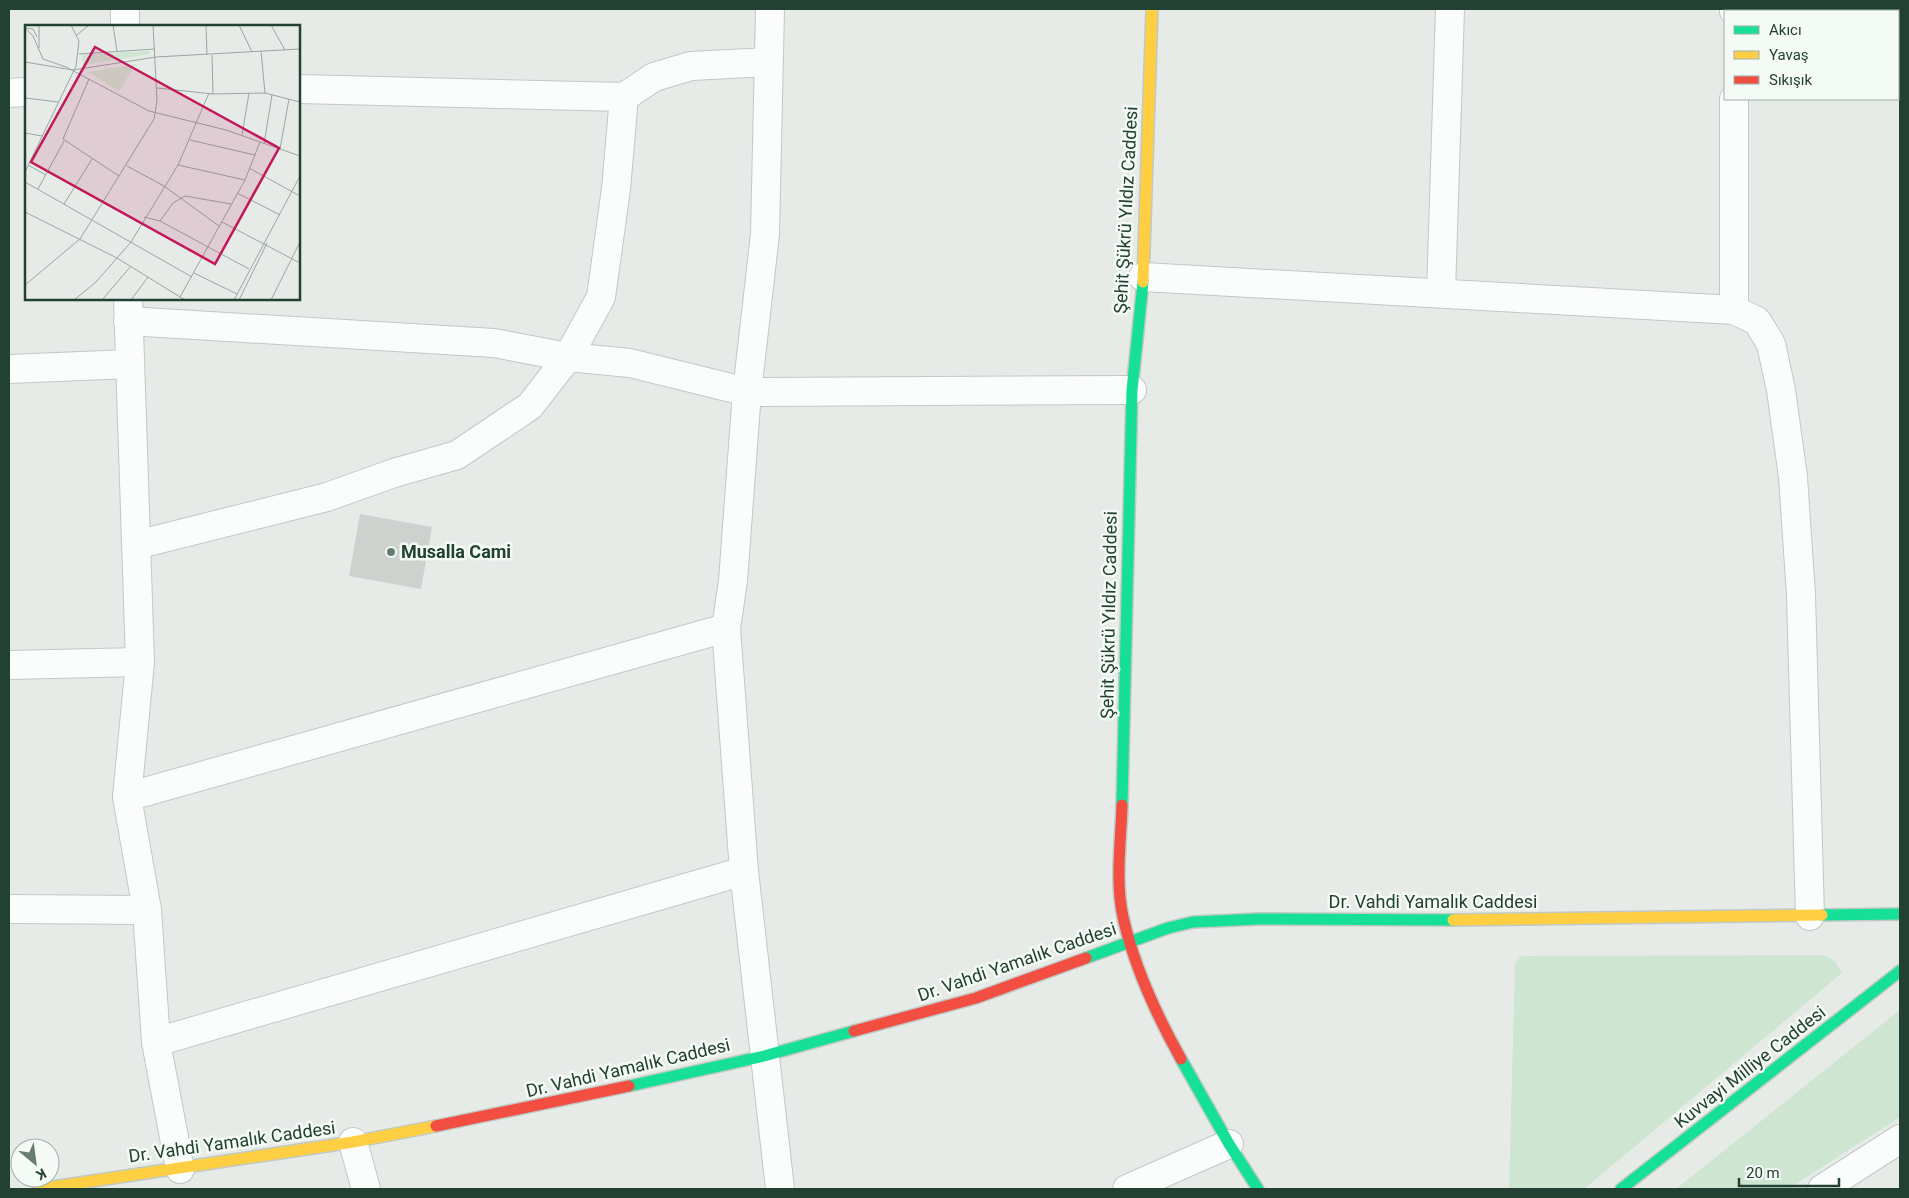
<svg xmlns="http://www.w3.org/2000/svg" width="1909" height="1198" viewBox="0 0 1909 1198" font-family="Roboto,sans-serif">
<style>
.green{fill:#cee5d1}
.building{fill:#cdd2cf}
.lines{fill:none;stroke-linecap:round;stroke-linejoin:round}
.street-casing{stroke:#c3c8c5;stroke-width:30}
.fast-casing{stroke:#c1c9c5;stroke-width:14}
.slow-casing{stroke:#c1c9c5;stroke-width:14}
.jam-casing{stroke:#c1c9c5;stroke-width:14}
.street{stroke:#fbfcfc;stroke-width:28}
.fast{stroke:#16e098;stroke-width:11}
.slow{stroke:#ffcf43;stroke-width:11}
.jam{stroke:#f24e42;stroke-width:11}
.poi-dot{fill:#677c72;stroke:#f4faf6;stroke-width:2}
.labels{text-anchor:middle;stroke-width:5;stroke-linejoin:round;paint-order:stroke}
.street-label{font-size:18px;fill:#224133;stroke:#f4faf6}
.poi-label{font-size:18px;font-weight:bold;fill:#224133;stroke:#f4faf6;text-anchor:start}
.inset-road{fill:none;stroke:#98a7a0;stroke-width:1}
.view{fill:#c2185b;fill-opacity:0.15;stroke:#c2185b;stroke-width:2.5}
.inset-edge{fill:none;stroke:#224133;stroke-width:2.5}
</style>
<rect width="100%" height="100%" fill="#e6ebe8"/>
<g class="green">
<path d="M 1823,955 L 1835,961 L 1842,973 L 1584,1189 L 1509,1189 L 1515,964 L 1521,956 Z"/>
<path d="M 1900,1010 L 1900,1117 L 1788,1189 L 1676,1189 Z"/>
</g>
<path class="building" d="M 360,514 L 432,527 L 421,589 L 349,576 Z"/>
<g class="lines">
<defs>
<g id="street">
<path d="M 125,9 L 125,26"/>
<path d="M 770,9 L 765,234 L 747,392 L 733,581 L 726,628 L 744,871 L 780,1189"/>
<path d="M 1734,9 L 1734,11"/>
<path d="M 299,89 L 624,97 L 654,77 L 691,66 L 768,62"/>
<path d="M 9,93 L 26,92"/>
<path d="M 1734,99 L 1734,310"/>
<path d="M 1143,277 L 1734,310 L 1757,321 L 1771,344 L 1781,390 L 1793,477 L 1801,595 L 1810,916"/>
<path d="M 1441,293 L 1450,9"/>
<path d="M 128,299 L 140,662 L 127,797 L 147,910 L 156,1042 L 180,1169"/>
<path d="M 128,321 L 494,343 L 568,357 L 630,363 L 747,392 L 1132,390"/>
<path d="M 9,369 L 129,364"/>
<path d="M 136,545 L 327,497 L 394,473 L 457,455 L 530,406 L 568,357 L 601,297 L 616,189 L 624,97"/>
<path d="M 9,665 L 140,662"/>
<path d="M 127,797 L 726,628"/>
<path d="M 9,909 L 147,910"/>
<path d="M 156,1042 L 744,871"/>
<path d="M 353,1142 L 366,1189"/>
<path d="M 1127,1189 L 1229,1144"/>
<path d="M 1822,1189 L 1900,1139"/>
</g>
<g id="fast">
<path d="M 1122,805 L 1132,390 L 1143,282"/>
<path d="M 1822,915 L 1900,914"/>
<path d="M 1086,958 L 1168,928 L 1193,922 L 1259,919 L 1453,920"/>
<path d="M 1181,1059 L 1229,1144 L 1258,1189"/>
<path d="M 629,1086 L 764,1056 L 854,1031"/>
<path d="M 1621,1189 L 1900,971"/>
</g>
<g id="slow">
<path d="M 1143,282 L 1152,9"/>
<path d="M 1453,920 L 1822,915"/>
<path d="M 39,1189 L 353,1142 L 436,1126"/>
</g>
<g id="jam">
<path d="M 1122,805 C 1121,841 1115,881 1123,917 C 1134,966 1157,1016 1181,1059"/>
<path d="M 854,1031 L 976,998 L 1086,958"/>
<path d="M 436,1126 L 629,1086"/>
</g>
</defs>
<use href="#street" class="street-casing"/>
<use href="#fast" class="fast-casing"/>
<use href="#slow" class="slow-casing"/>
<use href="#jam" class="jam-casing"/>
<use href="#street" class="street"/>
<use href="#fast" class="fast"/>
<use href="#slow" class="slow"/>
<use href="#jam" class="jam"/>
</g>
<circle class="poi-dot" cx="391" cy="552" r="5"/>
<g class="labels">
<g class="street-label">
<text transform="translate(1126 210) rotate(-87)" y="6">Şehit Şükrü Yıldız Caddesi</text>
<text transform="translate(1109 615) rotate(-89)" y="6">Şehit Şükrü Yıldız Caddesi</text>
<text x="1433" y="908">Dr. Vahdi Yamalık Caddesi</text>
<text transform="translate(1017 962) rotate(-19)" y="6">Dr. Vahdi Yamalık Caddesi</text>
<text transform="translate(1750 1067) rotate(-38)" y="6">Kuvvayi Milliye Caddesi</text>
<text transform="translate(628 1068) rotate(-13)" y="6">Dr. Vahdi Yamalık Caddesi</text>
<text transform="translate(232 1142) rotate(-8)" y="6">Dr. Vahdi Yamalık Caddesi</text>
</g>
<g class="poi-label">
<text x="401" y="558">Musalla Cami</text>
</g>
</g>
<g transform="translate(25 25)">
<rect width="275" height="275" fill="#e6ebe8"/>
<path d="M 125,26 L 125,29 L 58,40 L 57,30 ZM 111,39 L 94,66 L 64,48 L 64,47 Z" fill="#cee5d1"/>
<path class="inset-road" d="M 14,0 L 14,23M 88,0 L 92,26M 181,0 L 182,30M 214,0 L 227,27M 246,0 L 260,25M 0,3 L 8,11 L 18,34 L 41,42 L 124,86 L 201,105 L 275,131M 0,3 L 8,4 L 12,12M 52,10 L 64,0M 236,26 L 240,68M 54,29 L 130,24M 187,30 L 188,69M 0,37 L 48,45 L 131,32 L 275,24M 64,54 L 38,114 L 94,151M 132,63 L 188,69 L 240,68 L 275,77M 0,73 L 33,77M 0,108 L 17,111M 217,110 L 224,68M 165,115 L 230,130M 239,119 L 247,70M 255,124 L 264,74M 3,140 L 21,150M 153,140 L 220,155M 102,141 L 139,161 L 194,201M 224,143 L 275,171M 0,147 L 51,41 L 54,16 L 46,0M 0,157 L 167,252M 13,164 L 39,116M 212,168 L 255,190M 39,179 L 67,134M 0,187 L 92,233 L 160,275M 119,192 L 135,196 L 224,244M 135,196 L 148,178 L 160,171 L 206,179M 197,197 L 275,238M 169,248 L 212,269M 0,260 L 55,214 L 129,94 L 132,75 L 128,0M 155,272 L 220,155 L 235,117M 49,275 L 71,257 L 106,217 L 153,140 L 184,68M 77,275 L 106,241M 106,275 L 123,252M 209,275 L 275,151M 214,275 L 242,218M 246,275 L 275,217"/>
<path class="view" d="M 70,22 L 254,123 L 190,239 L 6,137 Z"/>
<rect width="275" height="275" class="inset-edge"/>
</g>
<rect width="1909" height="1198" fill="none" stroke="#224133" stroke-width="20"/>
<rect x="1724" y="10" width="175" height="90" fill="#f4faf6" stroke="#a0b0a8"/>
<rect x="1734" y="26" width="25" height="8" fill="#16e098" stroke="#a0b0a8"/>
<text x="1769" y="35" font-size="15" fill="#224133">Akıcı</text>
<rect x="1734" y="51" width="25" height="8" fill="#ffcf43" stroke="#a0b0a8"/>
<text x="1769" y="60" font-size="15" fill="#224133">Yavaş</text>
<rect x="1734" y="76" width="25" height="8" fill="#f24e42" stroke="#a0b0a8"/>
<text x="1769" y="85" font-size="15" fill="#224133">Sıkışık</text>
<g transform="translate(35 1163) rotate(151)"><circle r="24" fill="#f4faf6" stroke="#a0b0a8"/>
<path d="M0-4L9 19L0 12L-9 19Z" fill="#677c72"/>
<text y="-8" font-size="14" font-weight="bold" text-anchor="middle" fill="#224133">K</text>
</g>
<path d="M1739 1178v8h100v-8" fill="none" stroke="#224133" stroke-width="2.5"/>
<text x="1746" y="1178" font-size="15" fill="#224133" stroke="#f4faf6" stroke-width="4" paint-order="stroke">20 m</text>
</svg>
